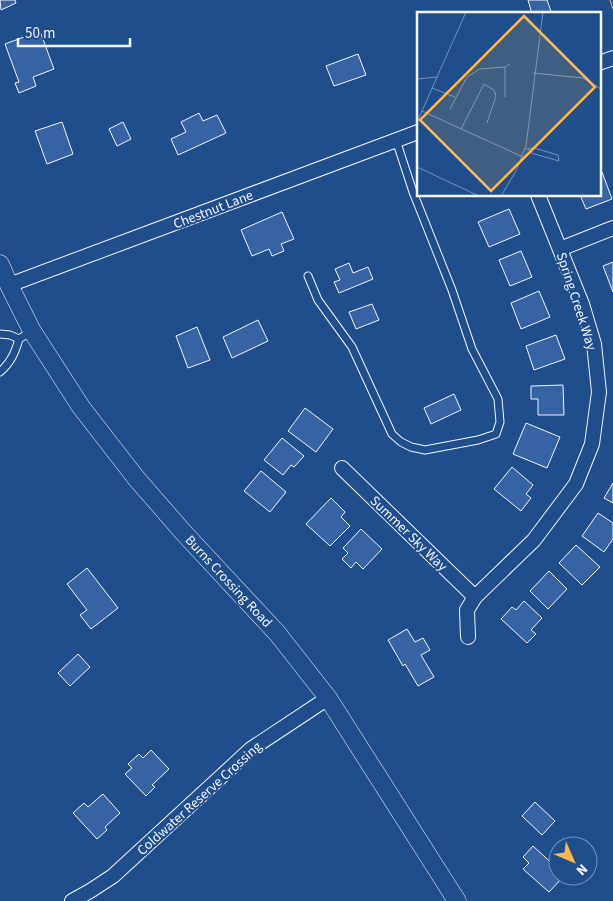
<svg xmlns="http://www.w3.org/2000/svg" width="613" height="901" viewBox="0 0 613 901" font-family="'Source Sans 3',sans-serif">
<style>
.building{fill:#3563a3;stroke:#f2f6ff}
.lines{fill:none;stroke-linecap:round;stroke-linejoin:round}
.service-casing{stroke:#f2f6ff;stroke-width:9}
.minor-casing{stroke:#f2f6ff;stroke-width:16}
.tertiary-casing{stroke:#f2f6ff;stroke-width:19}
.service{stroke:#1f4e8c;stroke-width:7}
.minor{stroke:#1f4e8c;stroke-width:14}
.tertiary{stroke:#1f4e8c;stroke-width:18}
.power{stroke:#ffb74d;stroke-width:1;stroke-dasharray:18 4 2.5 4;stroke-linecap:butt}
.labels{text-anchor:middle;stroke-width:4;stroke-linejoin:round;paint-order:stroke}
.street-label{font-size:14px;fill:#f2f6ff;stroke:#1f4e8c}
.inset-road{fill:none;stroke:#7391ba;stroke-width:1}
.view{fill:#ffb74d;fill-opacity:0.15;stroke:#ffb74d;stroke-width:2.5}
.inset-edge{fill:none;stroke:#f2f6ff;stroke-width:2.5}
</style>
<rect width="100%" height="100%" fill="#1f4e8c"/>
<g class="building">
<path d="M 0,0 L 15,0 L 16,3 L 1,10 Z"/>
<path d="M 528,0 L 547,0 L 552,14 L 532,14 Z"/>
<path d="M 40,31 L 54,69 L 33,77 L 36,86 L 19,93 L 15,83 L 19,82 L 5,44 Z"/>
<path d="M 358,54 L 366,75 L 334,86 L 326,66 Z"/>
<path d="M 199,113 L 203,121 L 217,115 L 226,133 L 178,155 L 171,139 L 186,132 L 181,122 Z"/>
<path d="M 62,122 L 73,154 L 47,164 L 35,131 Z"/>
<path d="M 123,122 L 131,139 L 117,146 L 109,129 Z"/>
<path d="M 602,172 L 612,199 L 586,209 L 580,195 L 599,195 L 599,173 Z"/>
<path d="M 509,209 L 520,234 L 489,247 L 478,222 Z"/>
<path d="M 282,212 L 294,239 L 281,244 L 284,251 L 272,256 L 269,249 L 252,256 L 241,230 Z"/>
<path d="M 521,251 L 532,277 L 510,286 L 499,260 Z"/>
<path d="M 613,262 L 613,292 L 603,266 Z"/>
<path d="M 349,263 L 353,273 L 368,267 L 373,279 L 339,293 L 334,282 L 340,280 L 335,269 Z"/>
<path d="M 539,291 L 550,317 L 521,329 L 511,303 Z"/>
<path d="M 372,304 L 379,320 L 356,329 L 349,312 Z"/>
<path d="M 258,320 L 268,341 L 232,358 L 223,337 Z"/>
<path d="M 197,327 L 210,360 L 188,368 L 176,336 Z"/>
<path d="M 556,335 L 565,359 L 534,370 L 526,346 Z"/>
<path d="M 563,385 L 564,415 L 538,415 L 538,399 L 531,399 L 531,386 Z"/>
<path d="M 454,394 L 461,410 L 431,424 L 424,408 Z"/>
<path d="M 305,408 L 333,429 L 316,452 L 288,431 Z"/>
<path d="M 526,423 L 560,437 L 547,468 L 513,454 Z"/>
<path d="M 282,438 L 304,456 L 294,467 L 291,465 L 283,475 L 264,460 Z"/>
<path d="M 512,467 L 533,485 L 526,494 L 531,498 L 521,511 L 494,489 Z"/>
<path d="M 261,471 L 286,492 L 270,512 L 244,491 Z"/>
<path d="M 613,483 L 613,503 L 604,498 Z"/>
<path d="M 331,498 L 345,512 L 341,517 L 350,526 L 330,546 L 306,524 Z"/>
<path d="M 598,513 L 613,523 L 613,539 L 604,552 L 582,536 Z"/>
<path d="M 361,529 L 382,549 L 363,569 L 356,562 L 351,568 L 342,559 L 348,553 L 343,548 Z"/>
<path d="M 576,545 L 600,567 L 582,585 L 559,563 Z"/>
<path d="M 87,568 L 118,608 L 91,629 L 80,615 L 87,610 L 67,584 Z"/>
<path d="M 549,571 L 567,589 L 548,609 L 530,591 Z"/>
<path d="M 524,601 L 542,618 L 531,630 L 536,634 L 527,643 L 501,619 L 512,607 L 516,610 Z"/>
<path d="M 407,629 L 415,642 L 423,638 L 430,650 L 421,655 L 434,677 L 418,686 L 405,664 L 403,666 L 388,640 Z"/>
<path d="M 78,654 L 90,667 L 70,686 L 58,673 Z"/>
<path d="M 151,750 L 169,769 L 152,785 L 155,787 L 146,796 L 125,774 L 132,768 L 128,764 L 139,754 L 143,758 Z"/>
<path d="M 103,794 L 120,813 L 105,827 L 107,830 L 97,839 L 73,813 L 84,803 L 88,807 Z"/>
<path d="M 535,802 L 555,821 L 542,835 L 522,816 Z"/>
<path d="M 533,846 L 558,869 L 558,876 L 564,876 L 549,892 L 523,869 L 529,863 L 523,857 Z"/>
</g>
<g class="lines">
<defs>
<g id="service">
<path d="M 308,276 L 318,300 L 352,347 L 392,434 L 401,442 L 411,447 L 425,450 L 478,440 L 496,434 L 500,422 L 498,399 L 472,349 L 452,290 L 413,192 L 396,140"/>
<path d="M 0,334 L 10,335 L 19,339"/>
<path d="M 0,372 C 11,362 15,353 19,339 L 32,331"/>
</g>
<g id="minor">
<path d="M 599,63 L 613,58"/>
<path d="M 560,249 L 613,228"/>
<path d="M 9,285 L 418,132"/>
<path d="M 342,468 L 475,597"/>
<path d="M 468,637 L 467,610 L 475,597 L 534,540 L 576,484 L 592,444 L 599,392 L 594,344 L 582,304 L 538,195"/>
<path d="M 72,901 L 90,891 L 113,876 L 251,749 L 328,698"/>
</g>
<path id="tertiary" d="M 0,264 L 9,285 L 32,331 L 81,407 L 136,478 L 183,532 L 277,633 L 328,698 L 457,901"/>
</defs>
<use href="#service" class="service-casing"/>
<use href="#minor" class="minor-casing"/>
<use href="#tertiary" class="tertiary-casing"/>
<use href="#service" class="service"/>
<use href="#minor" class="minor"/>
<use href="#tertiary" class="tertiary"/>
<path class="power" d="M 610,0 L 613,9"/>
</g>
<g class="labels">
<g class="street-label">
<text transform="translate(213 209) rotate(-21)" y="5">Chestnut Lane</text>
<text transform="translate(577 301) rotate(72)" y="5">Spring Creek Way</text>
<text transform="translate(409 533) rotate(44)" y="5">Summer Sky Way</text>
<text transform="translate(229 581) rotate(47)" y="5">Burns Crossing Road</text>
<text transform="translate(199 798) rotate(-42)" y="5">Coldwater Reserve Crossing</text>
</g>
</g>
<g transform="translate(417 12)">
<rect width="184" height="184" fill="#1f4e8c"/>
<path class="inset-road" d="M 88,55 L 88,85M 116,61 L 166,66 L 184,77M 0,67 L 20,65M 15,76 L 38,85M 33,97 L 50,65 L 63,57 L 88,55 L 93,52M 5,99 L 106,145M 0,110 L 49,0M 44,117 L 67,72 L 77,78 L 79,84 L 70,111M 108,137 L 117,136 L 141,143 L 142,149 L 114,141 L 111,137M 0,155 L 62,184M 84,184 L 99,159 L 109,134 L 126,0"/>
<path class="view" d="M 107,4 L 178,75 L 74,179 L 3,108 Z"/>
<rect width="184" height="184" class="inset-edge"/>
</g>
<g transform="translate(573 861) rotate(135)"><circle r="24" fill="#1f4e8c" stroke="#7391ba"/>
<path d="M0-4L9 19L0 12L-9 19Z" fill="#ffb74d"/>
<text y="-8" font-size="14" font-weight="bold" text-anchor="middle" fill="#f2f6ff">N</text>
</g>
<path d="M18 38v8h112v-8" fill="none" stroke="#f2f6ff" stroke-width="2.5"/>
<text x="25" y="38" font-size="15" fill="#f2f6ff" stroke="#1f4e8c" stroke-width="4" paint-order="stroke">50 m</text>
</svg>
